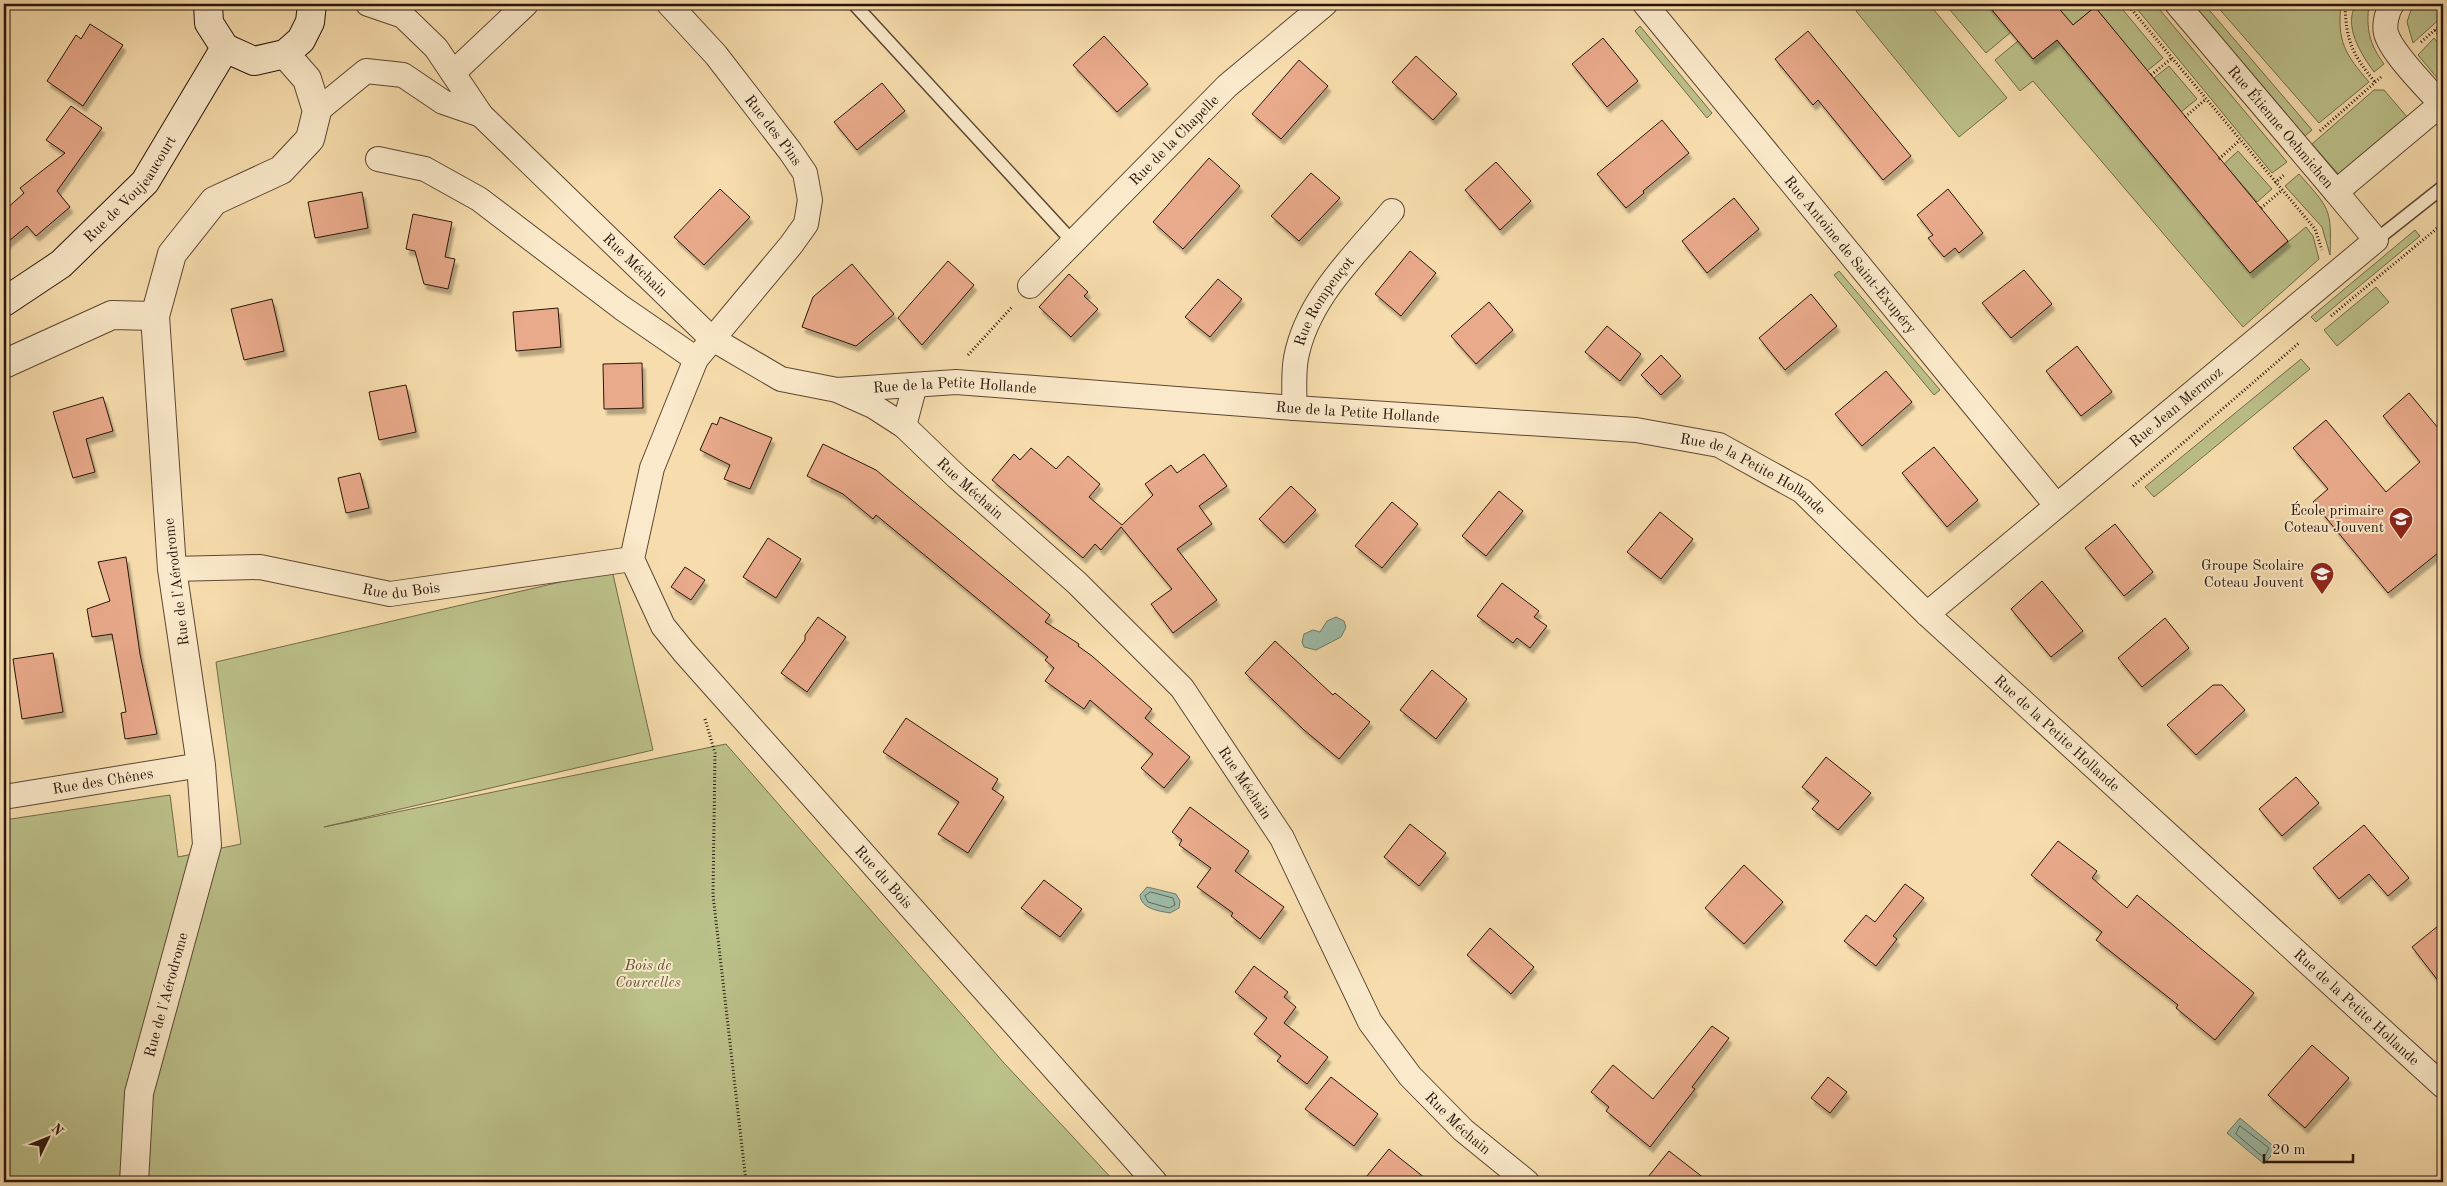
<svg xmlns="http://www.w3.org/2000/svg" width="2447" height="1186" viewBox="0 0 2447 1186" font-family="'Old Standard TT',serif">
<style>
.green{fill:#bcc18a;stroke:#726b4a}
.water{fill:#9dbca9;stroke:#6f7969}
.lines{fill:none;stroke-linecap:round;stroke-linejoin:round}
.shore{stroke:#63685a;stroke-width:1}
.building{fill:#e9aa8b;stroke:#29150a;filter:url(#shadow)}
.service-casing{stroke:#5c4733;stroke-width:15}
.minor-casing{stroke:#5c4733;stroke-width:26}
.tertiary-casing{stroke:#5c4733;stroke-width:30}
.secondary-casing{stroke:#29150a;stroke-width:30}
.path{stroke:#29150a;stroke-width:3;stroke-dasharray:1 2.5;stroke-linecap:butt}
.service{stroke:#fae9ca;stroke-width:12}
.minor{stroke:#fae9ca;stroke-width:24}
.tertiary{stroke:#fae9ca;stroke-width:28}
.secondary{stroke:#fae9ca;stroke-width:28}
.labels{text-anchor:middle;stroke-width:4;stroke-linejoin:round;paint-order:stroke}
.street-label{font-size:15px;fill:#29150a;stroke:#fae9ca}
.poi-label{font-size:15px;fill:#29150a;stroke:#fae9ca;text-anchor:end}
.park-label{font-size:15px;font-style:italic;fill:#5c5137;stroke:#fae9ca}
</style>
<defs>
<filter id="shadow"><feDropShadow dx="3" dy="5.5" stdDeviation="1" flood-color="#0004"/></filter>
</defs>
<rect width="100%" height="100%" fill="#f7ddad"/>
<filter id="stains"><feTurbulence type="fractalNoise" baseFrequency=".004" numOctaves="4"/><feColorMatrix values="0 0 0 0 .2 0 0 0 0 .09 0 0 0 0 .02 0 0 0 .5 -.17"/></filter>
<radialGradient id="worn" r=".72"><stop offset=".6" stop-color="#630" stop-opacity="0"/><stop offset="1" stop-color="#630" stop-opacity=".3"/></radialGradient>
<g class="green">
<path d="M 1864,4 L 1929,4 L 2007,98 L 1959,137 L 1856,11 Z"/>
<path d="M 1945,4 L 1987,4 L 2011,32 L 1986,53 Z"/>
<path d="M 2055,4 L 2118,4 L 2163,58 L 2147,71 L 2095,7 L 2073,25 Z"/>
<path d="M 2133,4 L 2155,4 L 2287,162 L 2272,173 Z"/>
<path d="M 2192,4 L 2204,4 L 2312,130 L 2305,136 Z"/>
<path d="M 2215,4 L 2341,4 C 2337,42 2345,54 2369,82 L 2319,123 Z"/>
<path d="M 2356,4 L 2369,4 C 2366,28 2369,44 2384,64 L 2374,72 C 2361,54 2343,26 2356,4 Z"/>
<path d="M 2413,4 L 2443,4 L 2443,16 L 2413,43 L 2407,22 Z"/>
<path d="M 1640,26 L 1712,113 L 1707,118 L 1635,31 Z"/>
<path d="M 2434,38 L 2443,49 L 2443,85 L 2418,55 Z"/>
<path d="M 2057,40 L 2250,273 L 2306,227 L 2313,236 L 2319,259 L 2243,327 L 2033,81 L 2020,91 L 1995,60 L 2018,41 L 2033,59 Z"/>
<path d="M 2169,66 L 2197,99 L 2181,112 L 2154,78 Z"/>
<path d="M 2374,90 L 2384,90 L 2408,118 L 2340,176 L 2312,144 Z"/>
<path d="M 2238,151 L 2272,189 L 2257,202 L 2224,164 Z"/>
<path d="M 2299,174 C 2329,208 2332,208 2330,255 L 2322,227 L 2285,186 Z"/>
<path d="M 2415,230 L 2420,236 L 2316,322 L 2311,317 Z"/>
<path d="M 1839,271 L 1940,390 L 1934,395 L 1834,275 Z"/>
<path d="M 2376,287 L 2389,302 L 2337,346 L 2324,330 Z"/>
<path d="M 2301,359 L 2310,369 L 2154,497 L 2145,487 Z"/>
<path d="M 612,570 L 653,750 L 324,827 L 726,744 L 1004,1063 L 1115,1182 L 4,1182 L 4,820 L 170,795 L 178,857 L 241,844 L 216,662 Z"/>
</g>
<g class="water">
<path d="M 1336,617 L 1344,621 L 1346,627 L 1341,637 L 1316,650 L 1304,647 L 1302,642 L 1304,634 L 1313,630 L 1320,632 L 1327,621 Z"/>
<path d="M 1147,887 L 1176,894 L 1180,901 L 1179,908 L 1170,913 C 1159,911 1141,909 1140,895 Z"/>
<path d="M 2240,1118 L 2277,1149 L 2264,1164 L 2227,1133 Z"/>
</g>
<g class="lines">
<g class="shore">
<path d="M 1151,892 L 1173,898 L 1175,905 L 1169,908 L 1148,902 L 1145,896 Z"/>
<path d="M 2240,1126 L 2269,1148 L 2265,1156 L 2262,1156 L 2236,1134 Z"/>
</g>
</g>
<g class="building">
<path d="M 1987,4 L 2055,4 L 2073,25 L 2095,7 L 2288,241 L 2250,273 L 2057,40 L 2033,59 Z"/>
<path d="M 90,24 L 123,45 L 83,106 L 47,81 L 76,35 L 81,39 Z"/>
<path d="M 1808,31 L 1911,156 L 1883,180 L 1818,100 L 1813,105 L 1775,59 Z"/>
<path d="M 1104,36 L 1148,84 L 1117,112 L 1073,65 Z"/>
<path d="M 1603,38 L 1638,81 L 1607,107 L 1572,64 Z"/>
<path d="M 1416,56 L 1457,94 L 1433,120 L 1392,82 Z"/>
<path d="M 1299,60 L 1328,86 L 1281,139 L 1252,114 Z"/>
<path d="M 882,83 L 905,111 L 857,150 L 834,122 Z"/>
<path d="M 71,106 L 102,128 L 57,191 L 70,207 L 36,236 L 27,226 L 4,245 L 4,211 L 24,193 L 20,188 L 65,153 L 46,140 Z"/>
<path d="M 1662,120 L 1689,153 L 1643,191 L 1644,193 L 1626,208 L 1597,174 Z"/>
<path d="M 1209,158 L 1240,186 L 1183,249 L 1153,222 Z"/>
<path d="M 1496,162 L 1531,201 L 1500,230 L 1465,190 Z"/>
<path d="M 1311,173 L 1340,198 L 1299,241 L 1271,216 Z"/>
<path d="M 720,189 L 750,217 L 704,265 L 674,237 Z"/>
<path d="M 1948,189 L 1983,233 L 1959,253 L 1955,248 L 1944,257 L 1928,238 L 1933,235 L 1917,215 Z"/>
<path d="M 362,192 L 368,228 L 315,238 L 308,202 Z"/>
<path d="M 1734,198 L 1759,229 L 1707,273 L 1682,241 Z"/>
<path d="M 413,214 L 452,222 L 445,257 L 455,259 L 448,289 L 424,284 L 415,251 L 406,249 Z"/>
<path d="M 1410,251 L 1436,273 L 1401,316 L 1375,294 Z"/>
<path d="M 948,261 L 974,285 L 922,345 L 898,318 Z"/>
<path d="M 852,264 L 894,314 L 856,346 L 802,327 L 813,297 Z"/>
<path d="M 2024,270 L 2052,304 L 2011,338 L 1982,303 Z"/>
<path d="M 1069,274 L 1088,292 L 1084,296 L 1098,309 L 1071,337 L 1039,307 Z"/>
<path d="M 1218,279 L 1242,299 L 1210,337 L 1185,317 Z"/>
<path d="M 1811,294 L 1837,326 L 1785,370 L 1759,338 Z"/>
<path d="M 272,299 L 284,351 L 244,360 L 231,309 Z"/>
<path d="M 1489,302 L 1513,330 L 1476,364 L 1451,336 Z"/>
<path d="M 558,308 L 561,347 L 516,351 L 513,312 Z"/>
<path d="M 1607,326 L 1641,354 L 1620,381 L 1585,352 Z"/>
<path d="M 2077,346 L 2112,392 L 2081,416 L 2046,371 Z"/>
<path d="M 1661,355 L 1681,376 L 1661,395 L 1641,375 Z"/>
<path d="M 642,363 L 643,408 L 604,409 L 603,364 Z"/>
<path d="M 1886,371 L 1912,402 L 1862,446 L 1835,414 Z"/>
<path d="M 406,385 L 416,432 L 379,440 L 369,392 Z"/>
<path d="M 2409,393 L 2443,434 L 2443,549 L 2388,593 L 2313,502 L 2328,489 L 2293,448 L 2326,420 L 2386,492 L 2420,462 L 2383,416 Z"/>
<path d="M 103,397 L 113,431 L 86,439 L 95,472 L 73,478 L 53,412 Z"/>
<path d="M 720,417 L 772,438 L 750,489 L 724,479 L 730,465 L 700,450 L 712,423 L 717,425 Z"/>
<path d="M 823,444 L 876,470 L 1050,615 L 1045,622 L 1079,644 L 1078,646 L 1092,656 L 1152,709 L 1145,718 L 1190,757 L 1164,788 L 1141,768 L 1153,754 L 1090,700 L 1084,709 L 1045,681 L 1054,668 L 1045,660 L 1048,657 L 876,515 L 873,519 L 843,494 L 807,476 Z"/>
<path d="M 1934,447 L 1978,500 L 1947,527 L 1902,473 Z"/>
<path d="M 1031,448 L 1056,469 L 1068,456 L 1100,484 L 1089,497 L 1122,525 L 1153,495 L 1145,484 L 1171,465 L 1177,473 L 1204,454 L 1227,486 L 1199,506 L 1212,524 L 1177,549 L 1217,600 L 1173,633 L 1151,604 L 1172,589 L 1121,527 L 1101,550 L 1095,544 L 1083,558 L 992,480 L 1014,454 L 1020,460 Z"/>
<path d="M 360,473 L 369,508 L 346,513 L 338,478 Z"/>
<path d="M 1291,486 L 1316,510 L 1284,543 L 1259,519 Z"/>
<path d="M 1499,491 L 1523,511 L 1486,556 L 1462,536 Z"/>
<path d="M 1392,502 L 1418,524 L 1382,568 L 1355,546 Z"/>
<path d="M 1660,512 L 1693,539 L 1661,579 L 1627,552 Z"/>
<path d="M 2115,524 L 2153,572 L 2124,596 L 2085,548 Z"/>
<path d="M 768,538 L 801,559 L 776,598 L 743,577 Z"/>
<path d="M 126,557 L 140,654 L 157,734 L 125,739 L 121,713 L 126,712 L 112,634 L 92,637 L 87,609 L 110,601 L 98,562 Z"/>
<path d="M 685,567 L 705,580 L 691,600 L 671,587 Z"/>
<path d="M 2042,581 L 2083,631 L 2051,657 L 2011,609 Z"/>
<path d="M 1502,583 L 1539,611 L 1534,617 L 1547,626 L 1530,648 L 1517,638 L 1513,643 L 1477,616 Z"/>
<path d="M 818,617 L 846,637 L 807,692 L 781,673 L 805,640 L 805,635 Z"/>
<path d="M 2165,618 L 2189,648 L 2142,687 L 2118,658 Z"/>
<path d="M 1275,641 L 1333,695 L 1335,693 L 1370,722 L 1339,759 L 1304,730 L 1245,673 Z"/>
<path d="M 53,653 L 63,712 L 22,719 L 13,659 Z"/>
<path d="M 1432,670 L 1467,699 L 1436,739 L 1400,710 Z"/>
<path d="M 2213,685 L 2222,685 L 2245,710 L 2196,755 L 2167,725 Z"/>
<path d="M 906,718 L 998,779 L 992,789 L 1004,797 L 968,853 L 938,834 L 959,802 L 883,752 Z"/>
<path d="M 1826,757 L 1871,793 L 1838,830 L 1812,809 L 1819,801 L 1802,787 Z"/>
<path d="M 2296,777 L 2319,803 L 2282,836 L 2259,809 Z"/>
<path d="M 1190,807 L 1249,851 L 1235,871 L 1284,907 L 1260,939 L 1231,916 L 1233,913 L 1197,887 L 1211,868 L 1179,845 L 1182,840 L 1172,832 Z"/>
<path d="M 1410,824 L 1446,853 L 1419,886 L 1384,857 Z"/>
<path d="M 2364,825 L 2409,878 L 2388,896 L 2369,874 L 2339,899 L 2313,868 Z"/>
<path d="M 2058,841 L 2097,871 L 2092,878 L 2127,908 L 2137,895 L 2254,993 L 2215,1040 L 2176,1008 L 2178,1005 L 2096,940 L 2102,932 L 2031,875 Z"/>
<path d="M 1744,865 L 1783,902 L 1744,944 L 1705,908 Z"/>
<path d="M 1044,880 L 1082,909 L 1060,937 L 1021,908 Z"/>
<path d="M 1905,884 L 1924,898 L 1893,936 L 1897,939 L 1876,966 L 1844,941 L 1866,915 L 1875,922 Z"/>
<path d="M 2443,922 L 2443,987 L 2412,947 Z"/>
<path d="M 1490,928 L 1534,967 L 1511,994 L 1467,955 Z"/>
<path d="M 1254,966 L 1288,992 L 1284,997 L 1296,1007 L 1284,1023 L 1328,1057 L 1307,1084 L 1277,1061 L 1281,1056 L 1254,1034 L 1267,1018 L 1235,992 Z"/>
<path d="M 1712,1026 L 1729,1038 L 1692,1087 L 1695,1089 L 1650,1147 L 1606,1111 L 1609,1107 L 1591,1092 L 1613,1065 L 1653,1099 Z"/>
<path d="M 2312,1045 L 2349,1078 L 2305,1128 L 2268,1095 Z"/>
<path d="M 1331,1077 L 1378,1114 L 1354,1146 L 1305,1109 Z"/>
<path d="M 1828,1077 L 1847,1092 L 1830,1113 L 1811,1098 Z"/>
<path d="M 1389,1149 L 1401,1159 L 1430,1182 L 1362,1182 Z"/>
<path d="M 1669,1151 L 1709,1182 L 1644,1182 Z"/>
</g>
<g class="lines">
<defs>
<g id="service">
<path d="M 854,4 L 1073,242"/>
<path d="M 2376,240 L 2443,187"/>
</g>
<g id="minor">
<path id="s1" d="M 368,4 L 403,16 L 436,48 L 481,115 L 711,338 L 781,379 L 837,390 L 873,406 L 904,426 L 915,385"/>
<path id="s2" d="M 669,4 L 716,55 L 790,151 L 805,173 L 810,200 L 806,224 L 791,245 L 696,359 L 652,468 L 632,559 L 663,626 L 684,652 L 1155,1182"/>
<path id="s3" d="M 1645,4 L 2056,505"/>
<path id="s4" d="M 2177,4 L 2336,192 L 2441,104"/>
<path d="M 2392,4 C 2387,11 2384,25 2386,33 C 2391,53 2429,90 2443,106"/>
<path d="M 453,73 L 526,4"/>
<path d="M 317,111 L 366,71 L 403,75 L 443,102 L 481,115"/>
<path d="M 378,159 L 425,169 L 479,199 L 622,308 L 696,359"/>
<path id="s5" d="M 1030,286 L 1227,86 L 1325,4"/>
<path id="s6" d="M 837,390 L 956,382 L 1294,408 L 1636,430 L 1719,445 L 1802,491 L 1927,614 L 2443,1086"/>
<path id="s7" d="M 1294,408 C 1295,392 1293,374 1296,358 C 1307,299 1355,255 1392,211"/>
<path id="s8" d="M 904,426 L 957,477 L 1077,583 L 1182,688 L 1282,838 L 1370,1022 L 1410,1076 L 1463,1130 L 1527,1182"/>
<path id="s9" d="M 172,569 L 260,567 L 390,594 L 632,559"/>
<path id="s10" d="M 1927,614 L 2376,240 L 2336,192"/>
<path id="s11" d="M 4,797 L 201,765"/>
</g>
<g id="tertiary">
<path d="M 4,364 L 112,315 L 155,316"/>
<path id="s12" d="M 134,1182 L 139,1093 L 207,845 L 201,765 L 172,569 L 155,316 L 172,254 L 214,201 L 281,170 L 310,139 L 317,111 L 307,79 L 285,54"/>
</g>
<g id="secondary">
<path d="M 208,4 L 209,23 L 225,48 L 254,61 L 285,54 L 301,40 L 310,22 L 312,4"/>
<path id="s13" d="M 4,302 L 61,264 L 145,182 L 225,48"/>
</g>
</defs>
<use href="#service" class="service-casing"/>
<use href="#minor" class="minor-casing"/>
<use href="#tertiary" class="tertiary-casing"/>
<use href="#secondary" class="secondary-casing"/>
<g class="path">
<path d="M 2127,4 L 2315,229 L 2322,250"/>
<path d="M 2345,4 C 2346,41 2352,54 2375,82"/>
<path d="M 2435,30 L 2443,40"/>
<path d="M 2421,42 L 2443,23"/>
<path d="M 2151,75 L 2172,58"/>
<path d="M 2185,117 L 2206,99"/>
<path d="M 2320,131 L 2381,77"/>
<path d="M 2219,159 L 2240,140"/>
<path d="M 2275,183 L 2285,174"/>
<path d="M 2261,208 L 2281,191"/>
<path d="M 2331,316 L 2441,225"/>
<path d="M 968,355 L 1013,306"/>
<path d="M 2133,486 L 2299,343"/>
<path d="M 705,719 L 715,753 L 713,895 L 746,1182"/>
</g>
<use href="#service" class="service"/>
<use href="#minor" class="minor"/>
<use href="#tertiary" class="tertiary"/>
<use href="#secondary" class="secondary"/>
</g>
<defs>
<symbol id="school-pin" viewBox="-11 -11 22 30"><path d="M0 17L-7.5 6A9.5 9.5 0 1 1 7.5 6Z" fill="#8f2418" stroke="#fae9ca"/><path d="M0-5L7-2L0 1L-7-2ZM-4 1L0 2.5L4 1V4Q0 6-4 4Z" fill="#fff"/></symbol>
</defs>
<g fill-rule="evenodd">
<use href="#school-pin" x="2387" y="505" width="28" height="38"/>
<use href="#school-pin" x="2308" y="560" width="28" height="38"/>
</g>
<g class="labels">
<g class="street-label">
<text dy="5" stroke="none"><textPath href="#s4" startOffset="161">Rue Étienne Oehmichen</textPath></text>
<text dy="5" stroke="none"><textPath href="#s2" startOffset="164">Rue des Pins</textPath></text>
<text dy="5" stroke="none"><textPath href="#s5" startOffset="205">Rue de la Chapelle</textPath></text>
<text dy="5" stroke="none"><textPath href="#s13" startOffset="171">Rue de Voujeaucourt</textPath></text>
<text dy="5" stroke="none"><textPath href="#s3" startOffset="324">Rue Antoine de Saint-Exupéry</textPath></text>
<text dy="5" stroke="none"><textPath href="#s1" startOffset="379">Rue Méchain</textPath></text>
<text dy="5" stroke="none"><textPath href="#s7" startOffset="114">Rue Rompençot</textPath></text>
<text dy="5" stroke="none"><textPath href="#s6" startOffset="118">Rue de la Petite Hollande</textPath></text>
<text dy="5" stroke="none"><textPath href="#s10" startOffset="324">Rue Jean Mermoz</textPath></text>
<text dy="5" stroke="none"><textPath href="#s6" startOffset="522">Rue de la Petite Hollande</textPath></text>
<text dy="5" stroke="none"><textPath href="#s6" startOffset="928">Rue de la Petite Hollande</textPath></text>
<text dy="5" stroke="none"><textPath href="#s8" startOffset="91">Rue Méchain</textPath></text>
<text transform="translate(176 582) rotate(-97)" y="5">Rue de l'Aérodrome</text>
<text dy="5" stroke="none"><textPath href="#s9" startOffset="232">Rue du Bois</textPath></text>
<text dy="5" stroke="none"><textPath href="#s6" startOffset="1332">Rue de la Petite Hollande</textPath></text>
<text dy="5" stroke="none"><textPath href="#s11" startOffset="100">Rue des Chênes</textPath></text>
<text dy="5" stroke="none"><textPath href="#s8" startOffset="496">Rue Méchain</textPath></text>
<text dy="5" stroke="none"><textPath href="#s2" startOffset="1062">Rue du Bois</textPath></text>
<text dy="5" stroke="none"><textPath href="#s12" startOffset="191">Rue de l'Aérodrome</textPath></text>
<text dy="5" stroke="none"><textPath href="#s6" startOffset="1738">Rue de la Petite Hollande</textPath></text>
<text dy="5" stroke="none"><textPath href="#s8" startOffset="901">Rue Méchain</textPath></text>
</g>
<g class="poi-label">
<text x="2384" y="515">École primaire<tspan x="2384" dy="17">Coteau Jouvent</tspan></text>
<text x="2304" y="570">Groupe Scolaire<tspan x="2304" dy="17">Coteau Jouvent</tspan></text>
</g>
<g class="park-label">
<text x="648" y="970">Bois de<tspan x="648" dy="17">Courcelles</tspan></text>
</g>
</g>
<rect width="2447" height="1186" fill="none" stroke="#f7ddad" stroke-width="20"/>
<rect x="5" y="5" width="2437" height="1176" fill="none" stroke="#29150a" stroke-width="2.5"/>
<rect x="10" y="10" width="2427" height="1166" fill="none" stroke="#29150a"/>
<g transform="translate(48 1138) rotate(47)" stroke="#fae9ca" stroke-width="4" paint-order="stroke">
<path d="M0-4L9 19L0 12L-9 19Z" fill="#29150a"/>
<text y="-8" font-size="14" font-weight="bold" text-anchor="middle" fill="#29150a">N</text>
</g>
<path d="M2264 1154v8h89v-8" fill="none" stroke="#29150a" stroke-width="2.5"/>
<text x="2272" y="1154" font-size="15" fill="#29150a" stroke="#fae9ca" stroke-width="4" paint-order="stroke">20 m</text>
<rect width="100%" height="100%" filter="url(#stains)"/>
<rect width="100%" height="100%" fill="url(#worn)"/>
</svg>
